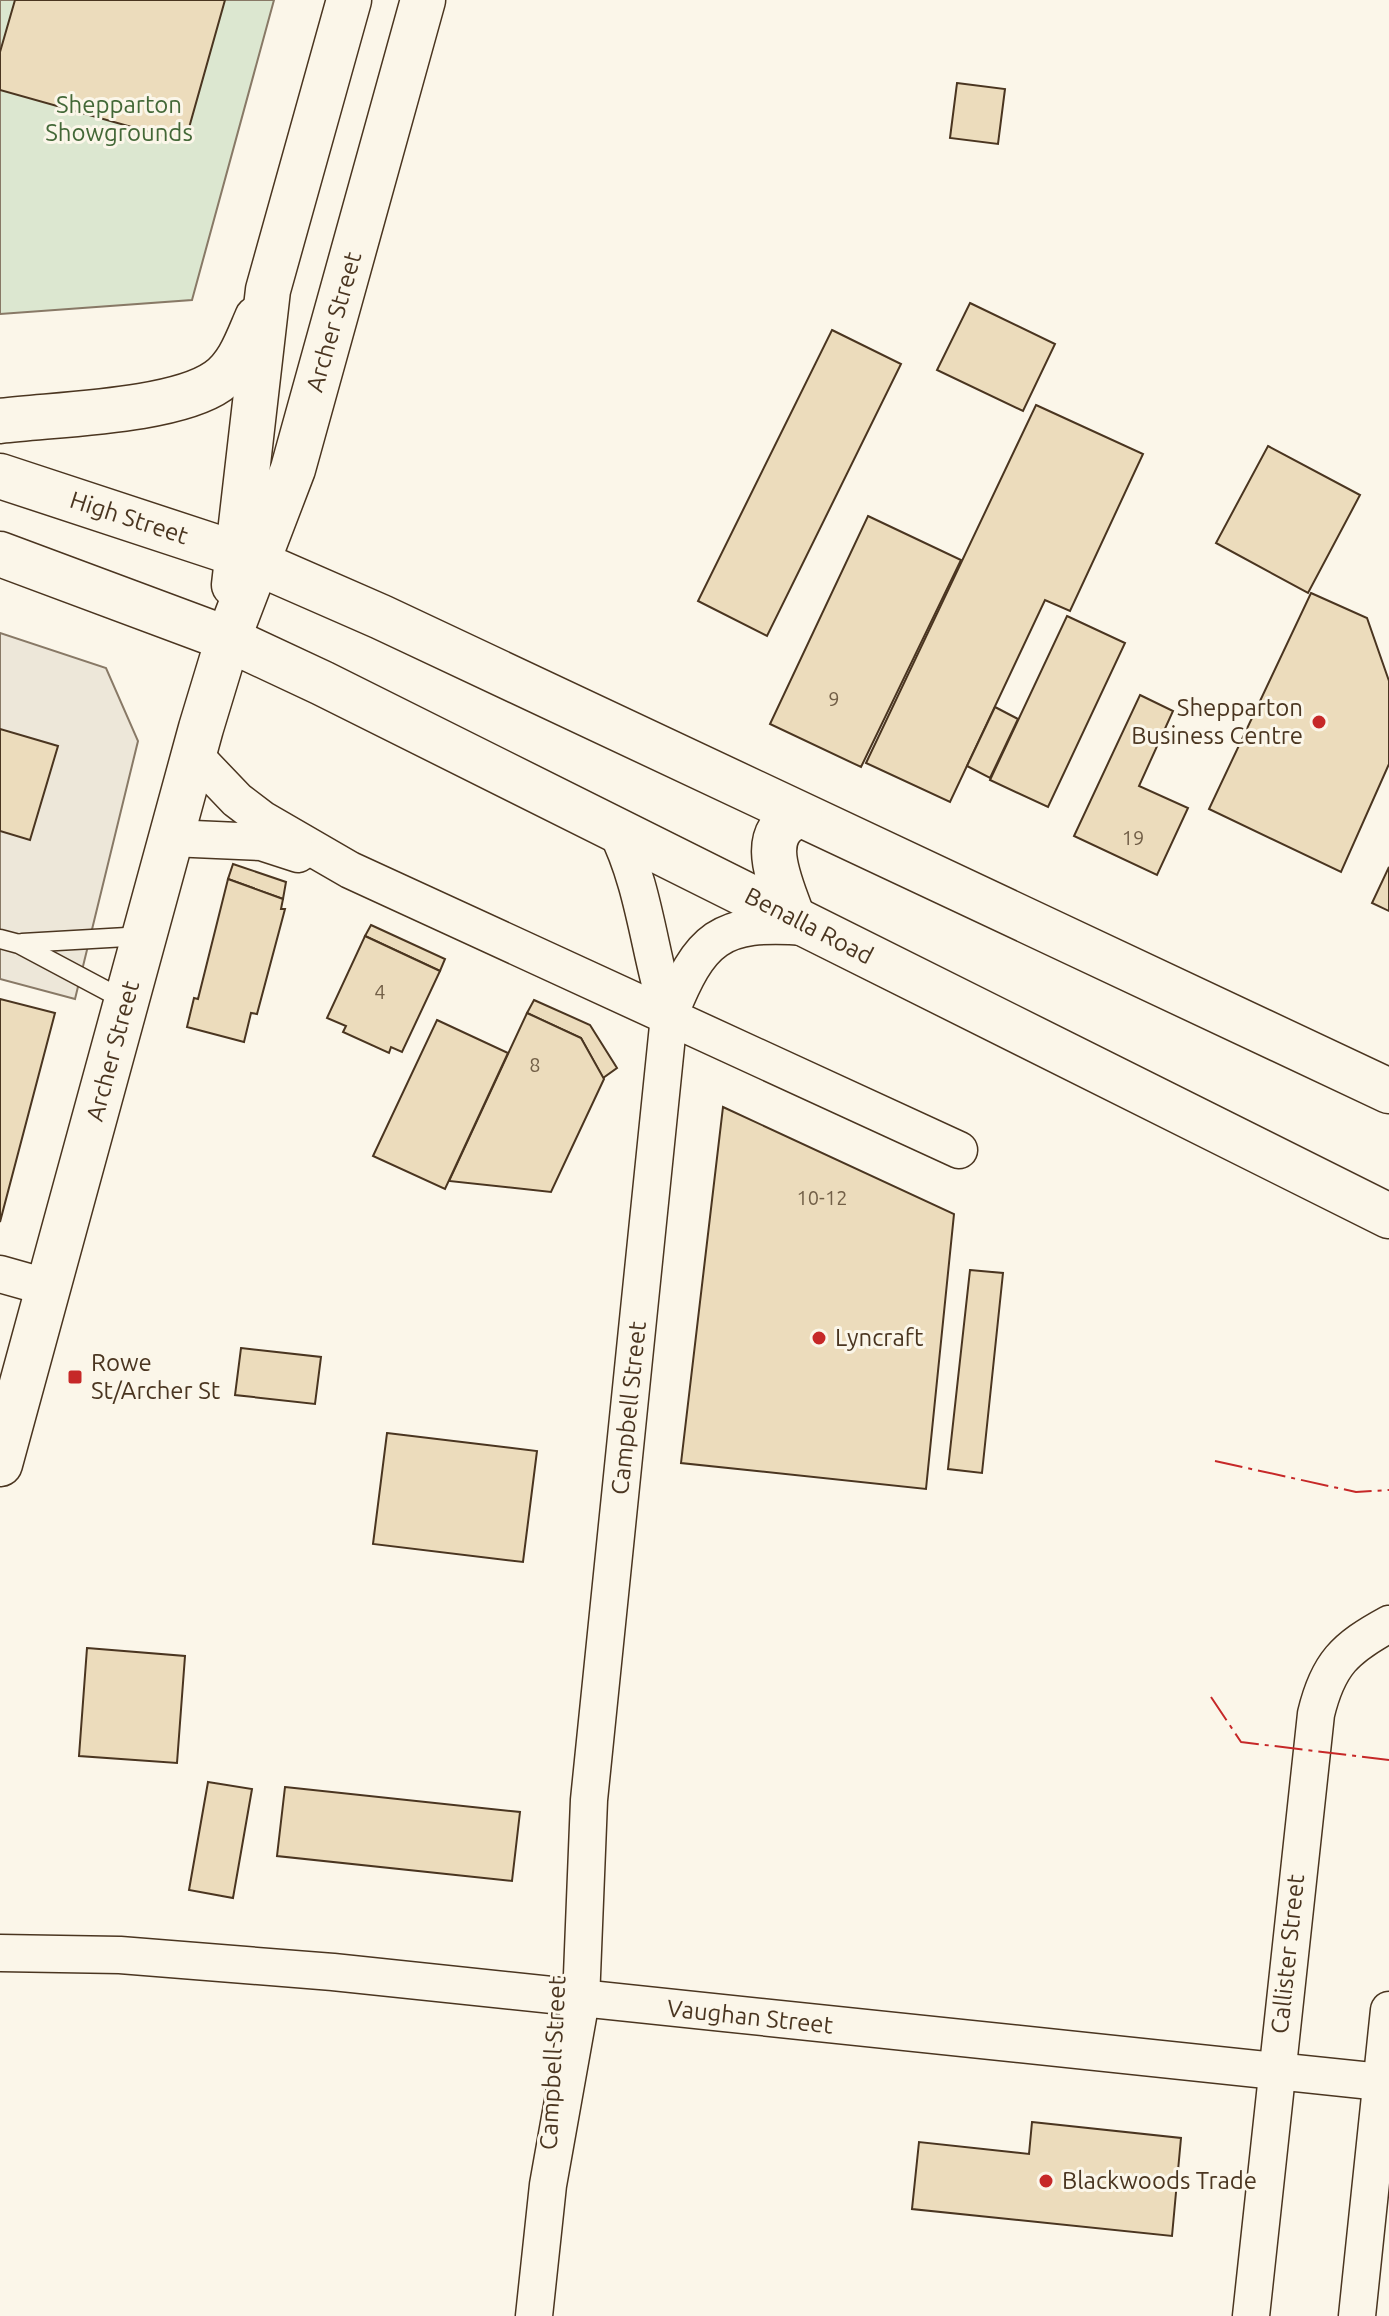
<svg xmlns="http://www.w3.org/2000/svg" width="1389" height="2316" viewBox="0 0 1389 2316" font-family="Ubuntu,sans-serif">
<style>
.green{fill:#dce7d0;stroke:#887966;stroke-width:2}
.parking{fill:#ede7d9;stroke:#887966;stroke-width:2}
.building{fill:#ecdcbc;stroke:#4a3520;stroke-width:2}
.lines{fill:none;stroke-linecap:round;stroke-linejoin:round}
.lane-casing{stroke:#4a3520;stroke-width:21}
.street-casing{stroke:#4a3520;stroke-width:39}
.secondary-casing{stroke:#4a3520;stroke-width:47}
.highway-casing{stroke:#4a3520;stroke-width:47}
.lane{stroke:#fbf6e9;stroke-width:18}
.street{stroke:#fbf6e9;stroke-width:36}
.secondary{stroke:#fbf6e9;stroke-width:44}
.highway{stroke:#fbf6e9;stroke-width:44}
.power{stroke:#c62828;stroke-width:2;stroke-dasharray:28 6 4 6;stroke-linecap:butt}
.poi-dot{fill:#c62828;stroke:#fbf6e9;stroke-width:3}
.labels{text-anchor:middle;stroke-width:6;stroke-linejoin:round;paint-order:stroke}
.number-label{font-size:20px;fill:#725f47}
.park-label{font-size:24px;fill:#436837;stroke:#fbf6e9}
.street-label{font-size:24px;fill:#4a3520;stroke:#fbf6e9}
.poi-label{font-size:24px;fill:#4a3520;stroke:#fbf6e9;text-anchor:start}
</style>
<rect width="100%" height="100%" fill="#fbf6e9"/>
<path class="green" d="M 0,0 L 274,0 L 192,300 L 0,314 Z"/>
<path class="parking" d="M 0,633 L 106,668 L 138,741 L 75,999 L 0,979 Z"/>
<g class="building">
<path d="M 15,0 L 225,0 L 185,142 L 0,90 L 0,52 Z"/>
<path d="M 957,83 L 1005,89 L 998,144 L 950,138 Z"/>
<path d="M 970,303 L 1055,344 L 1023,411 L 937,370 Z"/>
<path d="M 832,330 L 901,364 L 767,636 L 698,601 Z"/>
<path d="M 1036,405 L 1143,454 L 1070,611 L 1045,600 L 950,802 L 866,763 Z"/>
<path d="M 1268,446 L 1360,495 L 1308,593 L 1216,543 Z"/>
<path d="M 868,516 L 961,560 L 861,767 L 770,724 Z"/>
<path d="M 1311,593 L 1367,618 L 1389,681 L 1389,764 L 1341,872 L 1209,809 Z"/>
<path d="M 1067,616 L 1125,643 L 1048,807 L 990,780 Z"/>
<path d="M 1140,695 L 1173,711 L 1139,786 L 1188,808 L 1157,875 L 1074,836 Z"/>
<path d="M 995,707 L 1018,719 L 990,778 L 967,766 Z"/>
<path d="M 0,729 L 58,746 L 30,840 L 0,831 Z"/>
<path d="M 233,864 L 286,882 L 283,899 L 228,879 Z"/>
<path d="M 1389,867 L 1389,911 L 1372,903 Z"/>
<path d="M 228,879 L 283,899 L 281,909 L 285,909 L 257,1014 L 251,1013 L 244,1042 L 187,1027 L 194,998 L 198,999 Z"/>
<path d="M 371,925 L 445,959 L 440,971 L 365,936 Z"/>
<path d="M 365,936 L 440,971 L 402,1052 L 391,1047 L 389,1053 L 343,1032 L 346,1026 L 327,1018 Z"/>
<path d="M 0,999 L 55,1013 L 0,1222 Z"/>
<path d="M 534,1000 L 590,1025 L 617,1068 L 603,1078 L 581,1038 L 527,1013 Z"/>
<path d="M 527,1013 L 581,1038 L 604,1079 L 551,1192 L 449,1181 Z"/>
<path d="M 437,1020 L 508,1053 L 445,1189 L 373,1156 Z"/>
<path d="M 723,1107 L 954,1214 L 926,1489 L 681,1463 Z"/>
<path d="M 970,1270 L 1003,1273 L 982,1473 L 948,1469 Z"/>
<path d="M 241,1348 L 321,1357 L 315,1404 L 235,1395 Z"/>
<path d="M 387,1433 L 537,1451 L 523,1562 L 373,1544 Z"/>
<path d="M 87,1648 L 185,1656 L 177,1763 L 79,1756 Z"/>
<path d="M 208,1782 L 252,1789 L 233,1898 L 189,1890 Z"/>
<path d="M 285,1787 L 520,1812 L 512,1881 L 277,1856 Z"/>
<path d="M 1032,2122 L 1181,2138 L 1172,2236 L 912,2209 L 919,2142 L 1029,2154 Z"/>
</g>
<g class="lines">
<defs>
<g id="lane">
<path d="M 0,939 L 19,944 L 126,1001"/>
<path d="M 22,943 L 144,936"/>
</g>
<g id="street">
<path d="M 194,755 L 237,800 L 262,819 L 350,870 L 959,1150"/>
<path d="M 615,828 C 645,886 649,954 669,1016"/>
<path d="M 171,838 L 261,842 L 298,854"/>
<path d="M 0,1274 L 46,1287"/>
<path d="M 0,1953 L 120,1955 L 333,1972 L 1381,2082"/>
<path d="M 534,2316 L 548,2185 L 581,2000 L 589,1800 L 669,1016 C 700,938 719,920 806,927"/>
<path d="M 1251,2316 L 1316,1714 C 1328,1664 1345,1648 1389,1624"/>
<path d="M 1357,2316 L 1389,2010"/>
</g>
<g id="secondary">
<path d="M 0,421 C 56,414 174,412 218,381 C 239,366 247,341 257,318"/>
<path d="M 234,585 L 268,290 L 349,0"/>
<path d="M 0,1464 L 201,728 L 228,639 L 293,469 L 423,0"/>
</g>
<g id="highway">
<path d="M 0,476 L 237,554 L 381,617 L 1389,1091"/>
<path d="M 0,554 L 228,639 L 322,683 L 1389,1216"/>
<path d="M 792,916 C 781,883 754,832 800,815"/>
</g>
</defs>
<use href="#lane" class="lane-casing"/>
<use href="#street" class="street-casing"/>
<use href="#secondary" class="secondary-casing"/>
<use href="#highway" class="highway-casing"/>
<use href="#lane" class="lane"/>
<use href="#street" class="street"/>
<use href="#secondary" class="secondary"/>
<use href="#highway" class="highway"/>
<g class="power">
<path d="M 1215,1461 L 1356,1492 L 1389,1490"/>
<path d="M 1211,1697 L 1241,1742 L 1389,1760"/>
</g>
</g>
<g class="poi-dot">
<circle cx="1319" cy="722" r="8"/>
<circle cx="819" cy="1338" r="8"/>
<rect x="67" y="1369" width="16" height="16" rx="4"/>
<circle cx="1046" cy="2181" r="8"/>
</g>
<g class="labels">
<g class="number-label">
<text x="834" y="706">9</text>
<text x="1133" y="845">19</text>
<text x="380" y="999">4</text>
<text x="535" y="1072">8</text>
<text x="822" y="1205">10-12</text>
</g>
<g class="park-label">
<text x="119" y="113">Shepparton<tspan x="119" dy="28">Showgrounds</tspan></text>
</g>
<g class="street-label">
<text transform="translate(334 322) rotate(-74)" y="8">Archer Street</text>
<text transform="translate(129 518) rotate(18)" y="8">High Street</text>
<text transform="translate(809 926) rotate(27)" y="8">Benalla Road</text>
<text transform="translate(113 1051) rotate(-75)" y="8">Archer Street</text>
<text transform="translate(629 1408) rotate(-84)" y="8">Campbell Street</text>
<text transform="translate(1288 1954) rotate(-84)" y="8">Callister Street</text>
<text transform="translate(750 2017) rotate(6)" y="8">Vaughan Street</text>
<text transform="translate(553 2063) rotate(-87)" y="8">Campbell Street</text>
</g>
<g class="poi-label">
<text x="1303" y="716" text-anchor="end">Shepparton<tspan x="1303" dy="28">Business Centre</tspan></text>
<text x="835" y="1346">Lyncraft</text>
<text x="91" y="1371">Rowe<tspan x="91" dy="28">St/Archer St</tspan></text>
<text x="1062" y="2189">Blackwoods Trade</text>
</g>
</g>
</svg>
